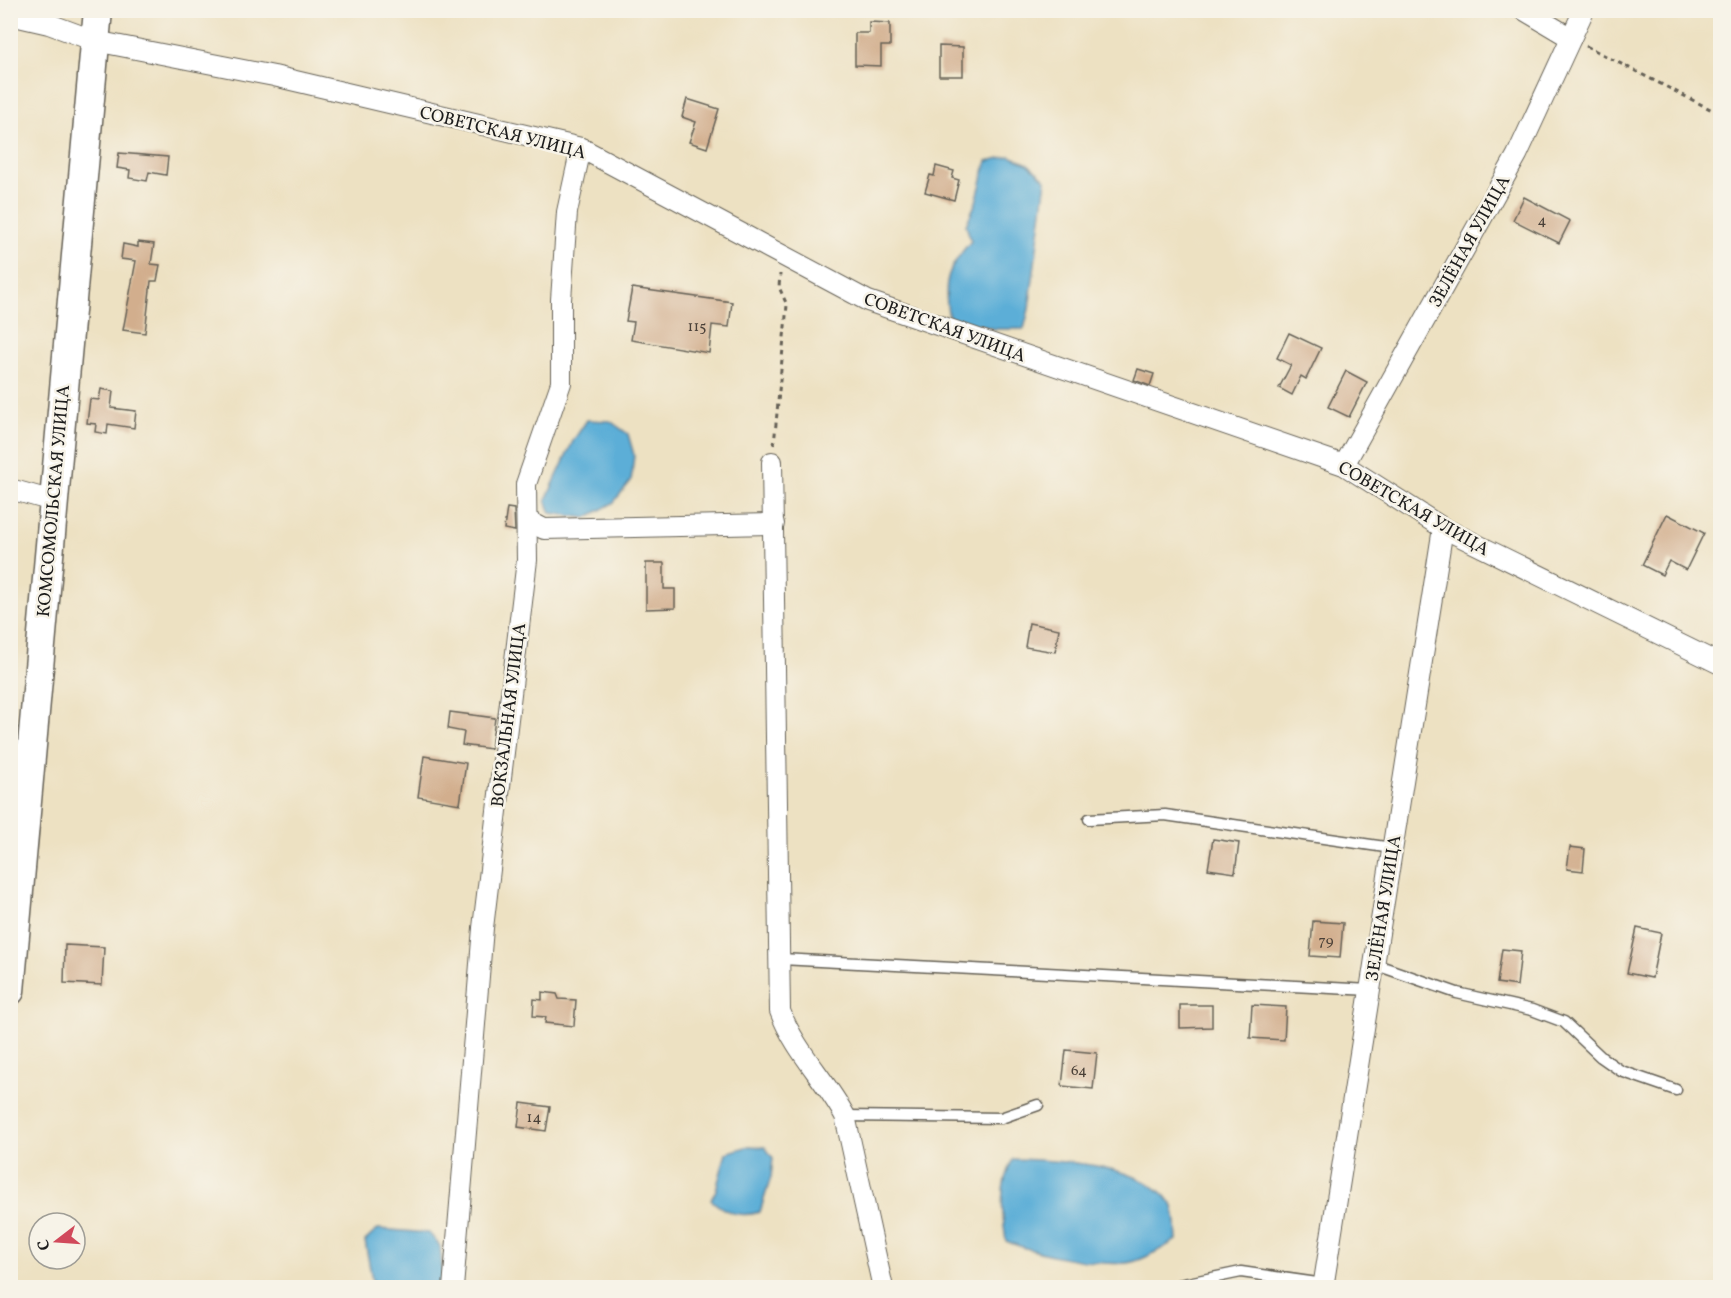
<svg xmlns="http://www.w3.org/2000/svg" width="1731" height="1298" viewBox="0 0 1731 1298" font-family="Vollkorn,serif">
<style>
.water{fill:#5caed7;stroke:#3c657a;stroke-width:1.5}
.building{fill:#d2ae8d}
.lines{fill:none;stroke-linecap:round;stroke-linejoin:round}
.lane-casing{stroke:#656156;stroke-width:13}
.street-casing{stroke:#656156;stroke-width:22}
.secondary-casing{stroke:#656156;stroke-width:31}
.path{stroke:#656156;stroke-width:3;stroke-dasharray:4.5 4.5;stroke-linecap:butt}
.lane{stroke:#fff;stroke-width:10}
.street{stroke:#fff;stroke-width:20}
.secondary{stroke:#fff;stroke-width:28}
.labels{text-anchor:middle;stroke-width:5;stroke-linejoin:round;paint-order:stroke}
.number-label{font-size:15px;fill:#4a4038}
.street-label{font-size:18px;fill:#1c1c1c;stroke:#f7f3e8}
</style>
<rect width="100%" height="100%" fill="#f7f3e8"/>
<filter id="ink" filterUnits="userSpaceOnUse"><feTurbulence type="fractalNoise" baseFrequency=".0167" numOctaves="2"/><feDisplacementMap in="SourceGraphic" scale="12" xChannelSelector="R" yChannelSelector="G"/><feConvolveMatrix kernelMatrix="1 2 1 2 8 2 1 2 1" color-interpolation-filters="sRGB"/></filter>
<filter id="wash" filterUnits="userSpaceOnUse"><feTurbulence type="fractalNoise" baseFrequency=".008" numOctaves="4" result="noise"/><feDisplacementMap in="SourceGraphic" scale="24" xChannelSelector="R" yChannelSelector="G"/><feGaussianBlur stdDeviation="1.35" result="paint"/><feColorMatrix in="noise" values="0 0 0 0 0 0 0 0 0 0 0 0 0 0 0 0 0 1.4 0 .05"/><feComposite in="paint" operator="in"/></filter>
<g filter="url(#wash)">
<rect width="100%" height="100%" fill="#ede1c2"/>
<g class="water">
<path d="M 1010,156 L 1028,164 L 1046,180 L 1029,309 L 1024,329 L 995,329 L 949,318 C 942,281 947,269 971,241 L 966,225 L 976,202 L 987,161 Z"/>
<path d="M 587,420 L 610,421 L 628,434 L 634,455 L 631,481 L 613,503 L 586,518 L 551,513 L 546,500 L 573,441 Z"/>
<path d="M 749,1146 L 765,1147 L 773,1158 L 771,1177 L 760,1212 C 740,1218 726,1213 711,1200 L 716,1190 L 726,1153 Z"/>
<path d="M 1013,1159 C 1060,1161 1140,1162 1171,1203 C 1177,1211 1176,1230 1177,1240 C 1163,1247 1142,1262 1126,1263 C 1095,1266 1034,1253 1006,1241 C 1002,1213 998,1185 1013,1159 Z"/>
<path d="M 378,1229 L 429,1233 L 440,1246 L 444,1287 L 373,1285 L 365,1241 Z"/>
</g>
<g id="blocks">
<g class="building">
<path d="M 869,22 L 890,23 L 890,46 L 881,46 L 881,66 L 855,65 L 855,33 L 869,33 Z"/>
<path d="M 939,46 L 963,47 L 963,76 L 939,76 Z"/>
<path d="M 687,99 L 719,109 L 707,148 L 689,142 L 696,122 L 682,117 Z"/>
<path d="M 119,153 L 168,157 L 166,175 L 149,172 L 147,181 L 129,178 L 130,170 L 117,168 Z"/>
<path d="M 936,166 L 954,171 L 952,178 L 959,180 L 954,200 L 925,192 L 930,175 L 934,176 Z"/>
<path d="M 1524,197 L 1570,221 L 1559,243 L 1513,220 Z"/>
<path d="M 138,242 L 154,244 L 151,264 L 160,265 L 157,281 L 151,281 L 145,333 L 123,330 L 136,261 L 121,259 L 123,244 L 138,247 Z"/>
<path d="M 632,288 L 732,302 L 729,327 L 712,325 L 709,353 L 631,340 L 634,322 L 626,321 Z"/>
<path d="M 1289,333 L 1321,348 L 1306,379 L 1301,376 L 1292,395 L 1279,388 L 1291,365 L 1277,358 Z"/>
<path d="M 1138,369 L 1154,374 L 1150,386 L 1134,380 Z"/>
<path d="M 1346,371 L 1367,382 L 1349,417 L 1328,407 Z"/>
<path d="M 101,389 L 113,391 L 111,408 L 136,411 L 134,428 L 108,424 L 107,434 L 95,432 L 96,424 L 87,423 L 90,399 L 99,400 Z"/>
<path d="M 507,508 L 514,509 L 515,531 L 504,529 Z"/>
<path d="M 1667,514 L 1704,533 L 1686,570 L 1669,561 L 1662,575 L 1642,565 Z"/>
<path d="M 646,563 L 664,563 L 664,589 L 675,589 L 675,608 L 646,609 Z"/>
<path d="M 1029,623 L 1059,629 L 1055,652 L 1025,647 Z"/>
<path d="M 450,712 L 495,718 L 491,749 L 462,745 L 464,732 L 448,729 Z"/>
<path d="M 424,756 L 466,763 L 460,804 L 418,797 Z"/>
<path d="M 1213,839 L 1239,843 L 1235,873 L 1208,869 Z"/>
<path d="M 1570,847 L 1585,849 L 1583,871 L 1567,869 Z"/>
<path d="M 1313,921 L 1343,923 L 1340,958 L 1310,956 Z"/>
<path d="M 1637,928 L 1661,933 L 1652,978 L 1627,973 Z"/>
<path d="M 65,945 L 104,947 L 102,985 L 64,983 Z"/>
<path d="M 1502,949 L 1521,951 L 1517,986 L 1497,983 Z"/>
<path d="M 542,992 L 557,994 L 559,999 L 576,1000 L 574,1026 L 545,1023 L 546,1017 L 533,1016 L 534,999 L 542,1000 Z"/>
<path d="M 1180,1005 L 1212,1005 L 1212,1027 L 1180,1028 Z"/>
<path d="M 1252,1005 L 1286,1007 L 1284,1040 L 1250,1038 Z"/>
<path d="M 1066,1050 L 1097,1053 L 1093,1089 L 1062,1086 Z"/>
<path d="M 521,1103 L 550,1107 L 546,1131 L 518,1127 Z"/>
</g>
</g>
</g>
<g filter="url(#ink)">
<use href="#blocks" fill-opacity="0" stroke="#656156" stroke-width="1.5"/>
<g class="lines">
<defs>
<g id="lane">
<path d="M 1089,819 L 1165,815 L 1392,848"/>
<path d="M 781,959 L 1370,990"/>
<path d="M 1374,964 L 1457,993 L 1532,1010 L 1564,1022 L 1601,1057 L 1621,1071 L 1676,1090"/>
<path d="M 845,1116 L 1001,1118 L 1038,1105"/>
<path d="M 1164,1288 L 1241,1272 L 1324,1284"/>
</g>
<g id="street">
<path d="M 1524,10 L 1571,38"/>
<path d="M 10,15 L 49,24 L 95,41 L 274,76 L 581,148 L 868,301 L 1344,465 L 1443,528 L 1720,664"/>
<path d="M 772,462 L 780,1011 C 795,1051 825,1079 845,1116 L 883,1288"/>
<path d="M 1344,465 L 1517,155 L 1584,10"/>
<path d="M 10,489 L 53,501"/>
<path d="M 527,520 L 544,529 L 774,524"/>
<path d="M 453,1288 L 483,928 L 527,560 L 526,484 L 561,383 L 561,300 L 567,212 L 581,148"/>
<path d="M 1323,1288 L 1443,528"/>
</g>
<path id="secondary" d="M 10,991 L 98,10"/>
</defs>
<use href="#lane" class="lane-casing"/>
<use href="#street" class="street-casing"/>
<use href="#secondary" class="secondary-casing"/>
<g class="path">
<path d="M 1586,46 L 1720,114"/>
<path d="M 774,445 L 787,305 L 779,287 L 780,274"/>
</g>
<use href="#lane" class="lane"/>
<use href="#street" class="street"/>
<use href="#secondary" class="secondary"/>
</g>
</g>
<g class="labels">
<g class="number-label">
<text x="1542" y="225">4</text>
<text x="697" y="331">115</text>
<text x="1326" y="945">79</text>
<text x="1079" y="1075">64</text>
<text x="534" y="1122">14</text>
</g>
<g class="street-label">
<text transform="translate(503 132) rotate(14)" y="6">СОВЕТСКАЯ УЛИЦА</text>
<text transform="translate(1469 241) rotate(-61)" y="6">ЗЕЛЁНАЯ УЛИЦА</text>
<text transform="translate(945 327) rotate(20)" y="6">СОВЕТСКАЯ УЛИЦА</text>
<text transform="translate(53 501) rotate(-85)" y="6">КОМСОМОЛЬСКАЯ УЛИЦА</text>
<text transform="translate(1414 508) rotate(30)" y="6">СОВЕТСКАЯ УЛИЦА</text>
<text transform="translate(508 715) rotate(-83)" y="6">ВОКЗАЛЬНАЯ УЛИЦА</text>
<text transform="translate(1383 908) rotate(-81)" y="6">ЗЕЛЁНАЯ УЛИЦА</text>
</g>
</g>
<rect width="1731" height="1298" fill="none" stroke="#f7f3e8" stroke-width="36"/>
<g transform="translate(57 1241) rotate(253)"><circle r="28" fill="#f7f3e8" stroke="#9f9d96" stroke-width="1.5"/>
<path d="M0-4.5L10 22L0 15L-10 22Z" fill="#d1495b"/>
<text y="-9" font-size="16" font-weight="bold" text-anchor="middle" fill="#1c1c1c">С</text>
</g>
</svg>
